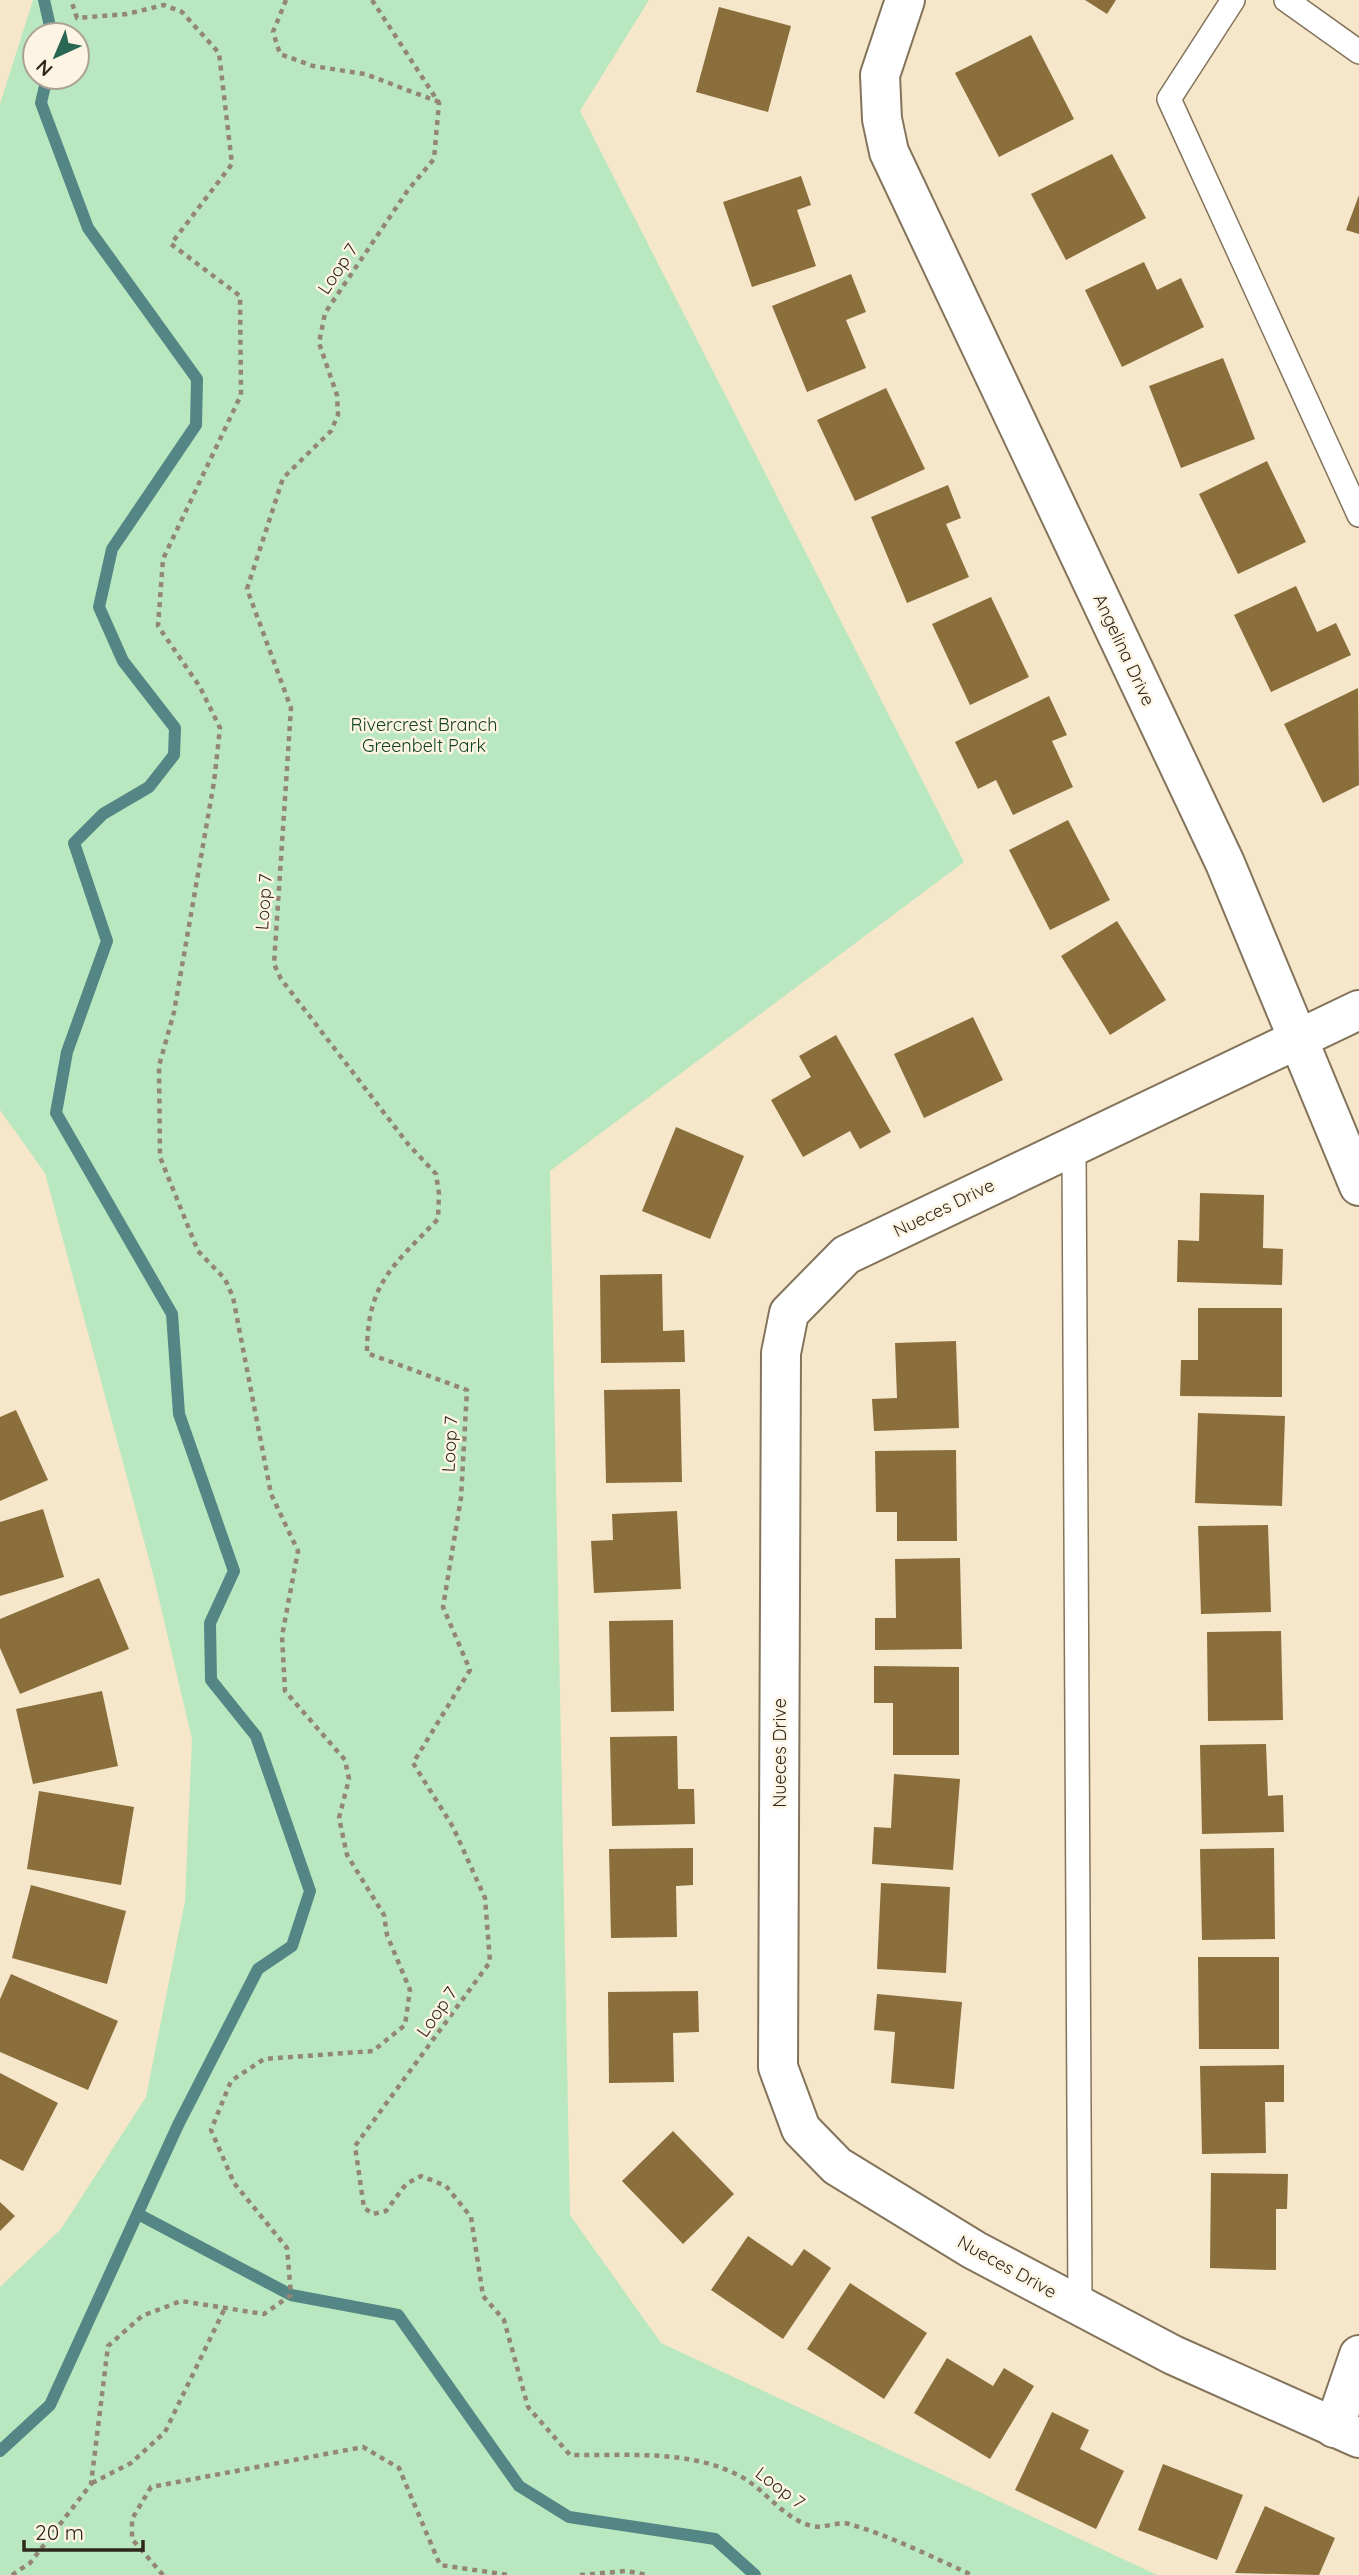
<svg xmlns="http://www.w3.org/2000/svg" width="1359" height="2575" viewBox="0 0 1359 2575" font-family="Quicksand,sans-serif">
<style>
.green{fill:#b9e8c0;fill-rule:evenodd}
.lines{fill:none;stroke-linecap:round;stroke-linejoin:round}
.stream{stroke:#538684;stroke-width:12}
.building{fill:#8a6f3d}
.service-casing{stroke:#83745b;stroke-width:26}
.minor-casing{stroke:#83745b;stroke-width:42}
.path{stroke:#938774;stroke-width:4.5;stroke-dasharray:5 5;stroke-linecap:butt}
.service{stroke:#fff;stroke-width:23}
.minor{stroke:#fff;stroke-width:38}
.labels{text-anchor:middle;stroke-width:5;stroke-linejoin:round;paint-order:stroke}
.street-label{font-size:18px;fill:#2d271c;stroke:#fef4e3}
.park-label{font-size:18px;fill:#0f441f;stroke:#fef4e3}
</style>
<rect width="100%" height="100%" fill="#f6e6ca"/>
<path class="green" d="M 33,0 L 649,0 L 580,111 L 964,862 L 550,1171 L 570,2215 L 661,2343 L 1157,2575 L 0,2575 L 0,2287 L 61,2229 L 146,2097 L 185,1901 L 192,1739 L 153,1574 L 45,1173 L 0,1110 L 0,104 ZM 35,35 L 77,35 L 77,77 L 35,77 Z"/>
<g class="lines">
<g class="stream">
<path d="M 44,0 L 52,35"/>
<path d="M 138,2214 L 291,2295 L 398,2315 L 519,2486 L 569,2517 L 715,2539 L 755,2575"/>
<path d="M 0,2451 L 50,2405 L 178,2125 L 258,1969 L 292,1946 L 310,1891 L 256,1736 L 211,1680 L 210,1623 L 234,1571 L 179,1414 L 172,1314 L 56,1113 L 67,1052 L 107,941 L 74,843 L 103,814 L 149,787 L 174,755 L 175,728 L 123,661 L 99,607 L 112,549 L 196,425 L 197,379 L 88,228 L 41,103 L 47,77"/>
</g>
</g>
<g class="building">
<path d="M 1085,0 L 1116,0 L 1107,14 Z"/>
<path d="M 719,7 L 791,26 L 768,112 L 696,92 Z"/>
<path d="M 1031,35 L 1074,119 L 999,157 L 955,73 Z"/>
<path d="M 1112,154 L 1146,218 L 1066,260 L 1031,194 Z"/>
<path d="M 801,176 L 811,205 L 797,210 L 816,266 L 752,287 L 723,202 Z"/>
<path d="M 1359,195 L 1359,234 L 1346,230 Z"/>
<path d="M 1144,262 L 1157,290 L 1181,278 L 1204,327 L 1122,367 L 1085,290 Z"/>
<path d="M 851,274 L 866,312 L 846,320 L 866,368 L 807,392 L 772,306 Z"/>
<path d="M 1223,358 L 1255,439 L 1181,468 L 1149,386 Z"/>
<path d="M 886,388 L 925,469 L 855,501 L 817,420 Z"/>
<path d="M 1267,461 L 1306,542 L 1238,574 L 1199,494 Z"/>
<path d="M 948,485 L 961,518 L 946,524 L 969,577 L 907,603 L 871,517 Z"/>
<path d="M 1296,586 L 1317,632 L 1336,623 L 1351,655 L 1271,692 L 1234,615 Z"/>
<path d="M 991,597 L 1029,677 L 970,705 L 932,624 Z"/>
<path d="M 1358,688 L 1359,785 L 1323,803 L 1284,724 Z"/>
<path d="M 1049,696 L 1067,735 L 1052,741 L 1073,787 L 1013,815 L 996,780 L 978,789 L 955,742 Z"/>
<path d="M 1068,820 L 1110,900 L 1050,930 L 1009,850 Z"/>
<path d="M 1117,921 L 1166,1000 L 1110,1035 L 1061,956 Z"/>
<path d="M 973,1017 L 1003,1080 L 924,1118 L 894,1054 Z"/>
<path d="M 836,1035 L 891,1132 L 860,1149 L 850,1131 L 803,1157 L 771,1100 L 811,1077 L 799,1056 Z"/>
<path d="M 676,1127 L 744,1156 L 710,1239 L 642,1211 Z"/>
<path d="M 1200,1193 L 1264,1195 L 1263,1248 L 1283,1249 L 1282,1285 L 1177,1282 L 1178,1240 L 1199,1241 Z"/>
<path d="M 662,1274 L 663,1331 L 684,1330 L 685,1362 L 601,1363 L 600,1275 Z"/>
<path d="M 1198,1308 L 1282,1308 L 1282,1397 L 1180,1396 L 1181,1360 L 1198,1360 Z"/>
<path d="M 956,1341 L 959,1428 L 874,1431 L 872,1399 L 897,1398 L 895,1343 Z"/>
<path d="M 680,1389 L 682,1482 L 606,1483 L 604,1390 Z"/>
<path d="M 16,1410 L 48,1480 L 0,1501 L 0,1417 Z"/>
<path d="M 1198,1413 L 1285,1416 L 1282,1506 L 1195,1503 Z"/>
<path d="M 956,1450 L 957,1541 L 897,1541 L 897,1512 L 876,1512 L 875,1451 Z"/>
<path d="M 43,1509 L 64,1577 L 0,1596 L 0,1522 Z"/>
<path d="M 677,1511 L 681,1589 L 594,1593 L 591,1541 L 613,1540 L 612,1514 Z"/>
<path d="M 1268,1525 L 1271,1612 L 1201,1614 L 1198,1526 Z"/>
<path d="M 960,1558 L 962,1649 L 875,1650 L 875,1618 L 896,1618 L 895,1559 Z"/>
<path d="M 99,1578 L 129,1649 L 20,1694 L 0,1648 L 0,1619 Z"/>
<path d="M 673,1620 L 674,1711 L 611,1712 L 609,1621 Z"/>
<path d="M 1281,1631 L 1283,1720 L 1208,1721 L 1207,1632 Z"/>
<path d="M 874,1666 L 959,1667 L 959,1755 L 893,1755 L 893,1703 L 874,1703 Z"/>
<path d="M 102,1691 L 118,1766 L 33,1784 L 16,1709 Z"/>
<path d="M 677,1736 L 678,1789 L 694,1789 L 695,1824 L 612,1826 L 610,1737 Z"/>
<path d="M 1266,1744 L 1268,1796 L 1283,1795 L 1284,1832 L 1202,1834 L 1200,1745 Z"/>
<path d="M 894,1774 L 960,1779 L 953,1870 L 872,1864 L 874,1827 L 891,1828 Z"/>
<path d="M 39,1791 L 134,1807 L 121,1885 L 27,1869 Z"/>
<path d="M 693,1848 L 693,1885 L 676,1886 L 677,1937 L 611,1938 L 609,1849 Z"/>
<path d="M 1274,1848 L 1275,1939 L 1202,1940 L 1200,1849 Z"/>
<path d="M 881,1883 L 950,1887 L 946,1973 L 877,1969 Z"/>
<path d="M 31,1885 L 126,1911 L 107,1984 L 12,1958 Z"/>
<path d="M 1198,1957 L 1279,1957 L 1279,2049 L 1199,2049 Z"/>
<path d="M 11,1974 L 118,2021 L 88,2090 L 0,2052 L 0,1999 Z"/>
<path d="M 698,1991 L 699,2032 L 673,2033 L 674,2082 L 609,2083 L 608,1992 Z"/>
<path d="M 877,1994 L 962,2002 L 954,2089 L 891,2083 L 895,2032 L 874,2030 Z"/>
<path d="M 1284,2065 L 1284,2102 L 1265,2102 L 1266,2153 L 1202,2154 L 1200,2066 Z"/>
<path d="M 0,2073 L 58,2103 L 23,2171 L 0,2159 Z"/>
<path d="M 673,2131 L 734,2194 L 683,2244 L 622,2181 Z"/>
<path d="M 1211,2173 L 1288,2174 L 1287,2209 L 1276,2209 L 1276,2270 L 1210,2268 Z"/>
<path d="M 0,2202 L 15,2216 L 0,2231 Z"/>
<path d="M 748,2236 L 792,2266 L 804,2249 L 831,2268 L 783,2339 L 711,2290 Z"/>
<path d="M 850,2283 L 927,2333 L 884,2399 L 807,2349 Z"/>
<path d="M 947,2358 L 993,2386 L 1004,2368 L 1034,2386 L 990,2459 L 914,2413 Z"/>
<path d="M 1052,2412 L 1089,2430 L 1080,2449 L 1124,2471 L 1096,2529 L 1015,2490 Z"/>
<path d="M 1163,2464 L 1243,2495 L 1217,2560 L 1138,2530 Z"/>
<path d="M 1265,2506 L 1335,2538 L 1319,2575 L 1235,2573 Z"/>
</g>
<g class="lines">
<defs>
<g id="service">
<path d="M 1233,0 L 1169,99 L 1359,515"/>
<path d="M 1286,0 L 1359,52"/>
<path d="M 1074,1146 L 1080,2306"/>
</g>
<g id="minor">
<path d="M 905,0 L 880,75 L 882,119 L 889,152 L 1225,863 L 1359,1186"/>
<path d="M 1359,1010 L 846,1255 L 789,1313 L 781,1353 L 778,2067 L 801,2129 L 837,2166 L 974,2250 L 1173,2355 L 1359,2438"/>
<path d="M 1334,2428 L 1359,2355"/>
</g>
</defs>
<use href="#service" class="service-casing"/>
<use href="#minor" class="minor-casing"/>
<g class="path">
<path d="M 286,0 L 273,32 L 280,54 L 313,66 L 365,74 L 439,102"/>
<path d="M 372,0 L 439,103 L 434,159 L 408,190 L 325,313 L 319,343 L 337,395 L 338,415 L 331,431 L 283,478 L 247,589 L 291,708 L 274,964 L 281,979 L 408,1144 L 436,1174 L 439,1194 L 438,1219 C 393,1266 367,1283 367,1353 L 467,1390 L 461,1498 L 443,1607 L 470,1670 L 413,1763 L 453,1827 L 485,1898 L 490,1962 L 355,2146 L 364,2208 L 373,2214 L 386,2211 L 406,2184 L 421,2176 L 446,2186 L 471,2217 L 483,2296 L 504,2320 L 528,2407 L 570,2455 C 626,2456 687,2449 738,2475 C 765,2488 781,2518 812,2526 C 824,2529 837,2521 849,2524 C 891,2536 932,2557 972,2575"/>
<path d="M 92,2483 L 131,2463 L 165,2432 L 225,2308"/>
<path d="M 12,2575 L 30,2563 L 91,2484 L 108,2346 L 142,2316 L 181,2301 L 264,2314 L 291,2295 L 287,2248 L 234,2183 L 211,2130 L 231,2081 L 264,2059 L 373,2051 L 405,2025 L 410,1990 L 387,1935 L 384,1915 L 347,1855 L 339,1818 L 349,1779 L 345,1760 L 285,1691 L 282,1636 L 298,1551 L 271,1494 L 233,1297 L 225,1279 L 198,1251 L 160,1157 L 159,1066 L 174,1012 L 214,782 L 220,728 L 200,687 L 158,626 L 163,559 L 241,395 L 240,296 L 171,244 L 232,164 L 219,53 L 182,12 L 164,5 L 127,14 L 77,18 L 71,0"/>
<path d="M 163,2575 L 132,2539 L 132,2519 L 151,2487 L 363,2447 L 399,2468 L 440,2565 L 509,2575"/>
<path d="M 580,2575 L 626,2571 L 648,2575"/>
</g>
<use href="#service" class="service"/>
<use href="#minor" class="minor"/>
</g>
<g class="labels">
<g class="street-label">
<text transform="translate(338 269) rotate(-56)" y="6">Loop 7</text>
<text transform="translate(1124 650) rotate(65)" y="6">Angelina Drive</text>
<text transform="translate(264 902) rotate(-86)" y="6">Loop 7</text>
<text transform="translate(944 1208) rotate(-26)" y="6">Nueces Drive</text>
<text transform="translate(450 1444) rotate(-87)" y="6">Loop 7</text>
<text transform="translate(780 1753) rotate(-90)" y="6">Nueces Drive</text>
<text transform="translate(437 2012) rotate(-55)" y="6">Loop 7</text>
<text transform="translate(1007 2267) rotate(29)" y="6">Nueces Drive</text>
<text transform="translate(780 2488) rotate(37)" y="6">Loop 7</text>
</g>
<g class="park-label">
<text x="424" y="731">Rivercrest Branch<tspan x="424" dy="21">Greenbelt Park</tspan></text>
</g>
</g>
<g transform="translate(56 56) rotate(224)"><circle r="33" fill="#fef4e3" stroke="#aaa293" stroke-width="2"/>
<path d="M0-5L12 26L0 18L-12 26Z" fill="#296753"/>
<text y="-10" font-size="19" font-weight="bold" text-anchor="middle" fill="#2d271c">N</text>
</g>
<path d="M24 2540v10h119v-10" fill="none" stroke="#2d271c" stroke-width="3.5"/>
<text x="35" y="2540" font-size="21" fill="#2d271c" stroke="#fef4e3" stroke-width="5" paint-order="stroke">20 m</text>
</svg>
